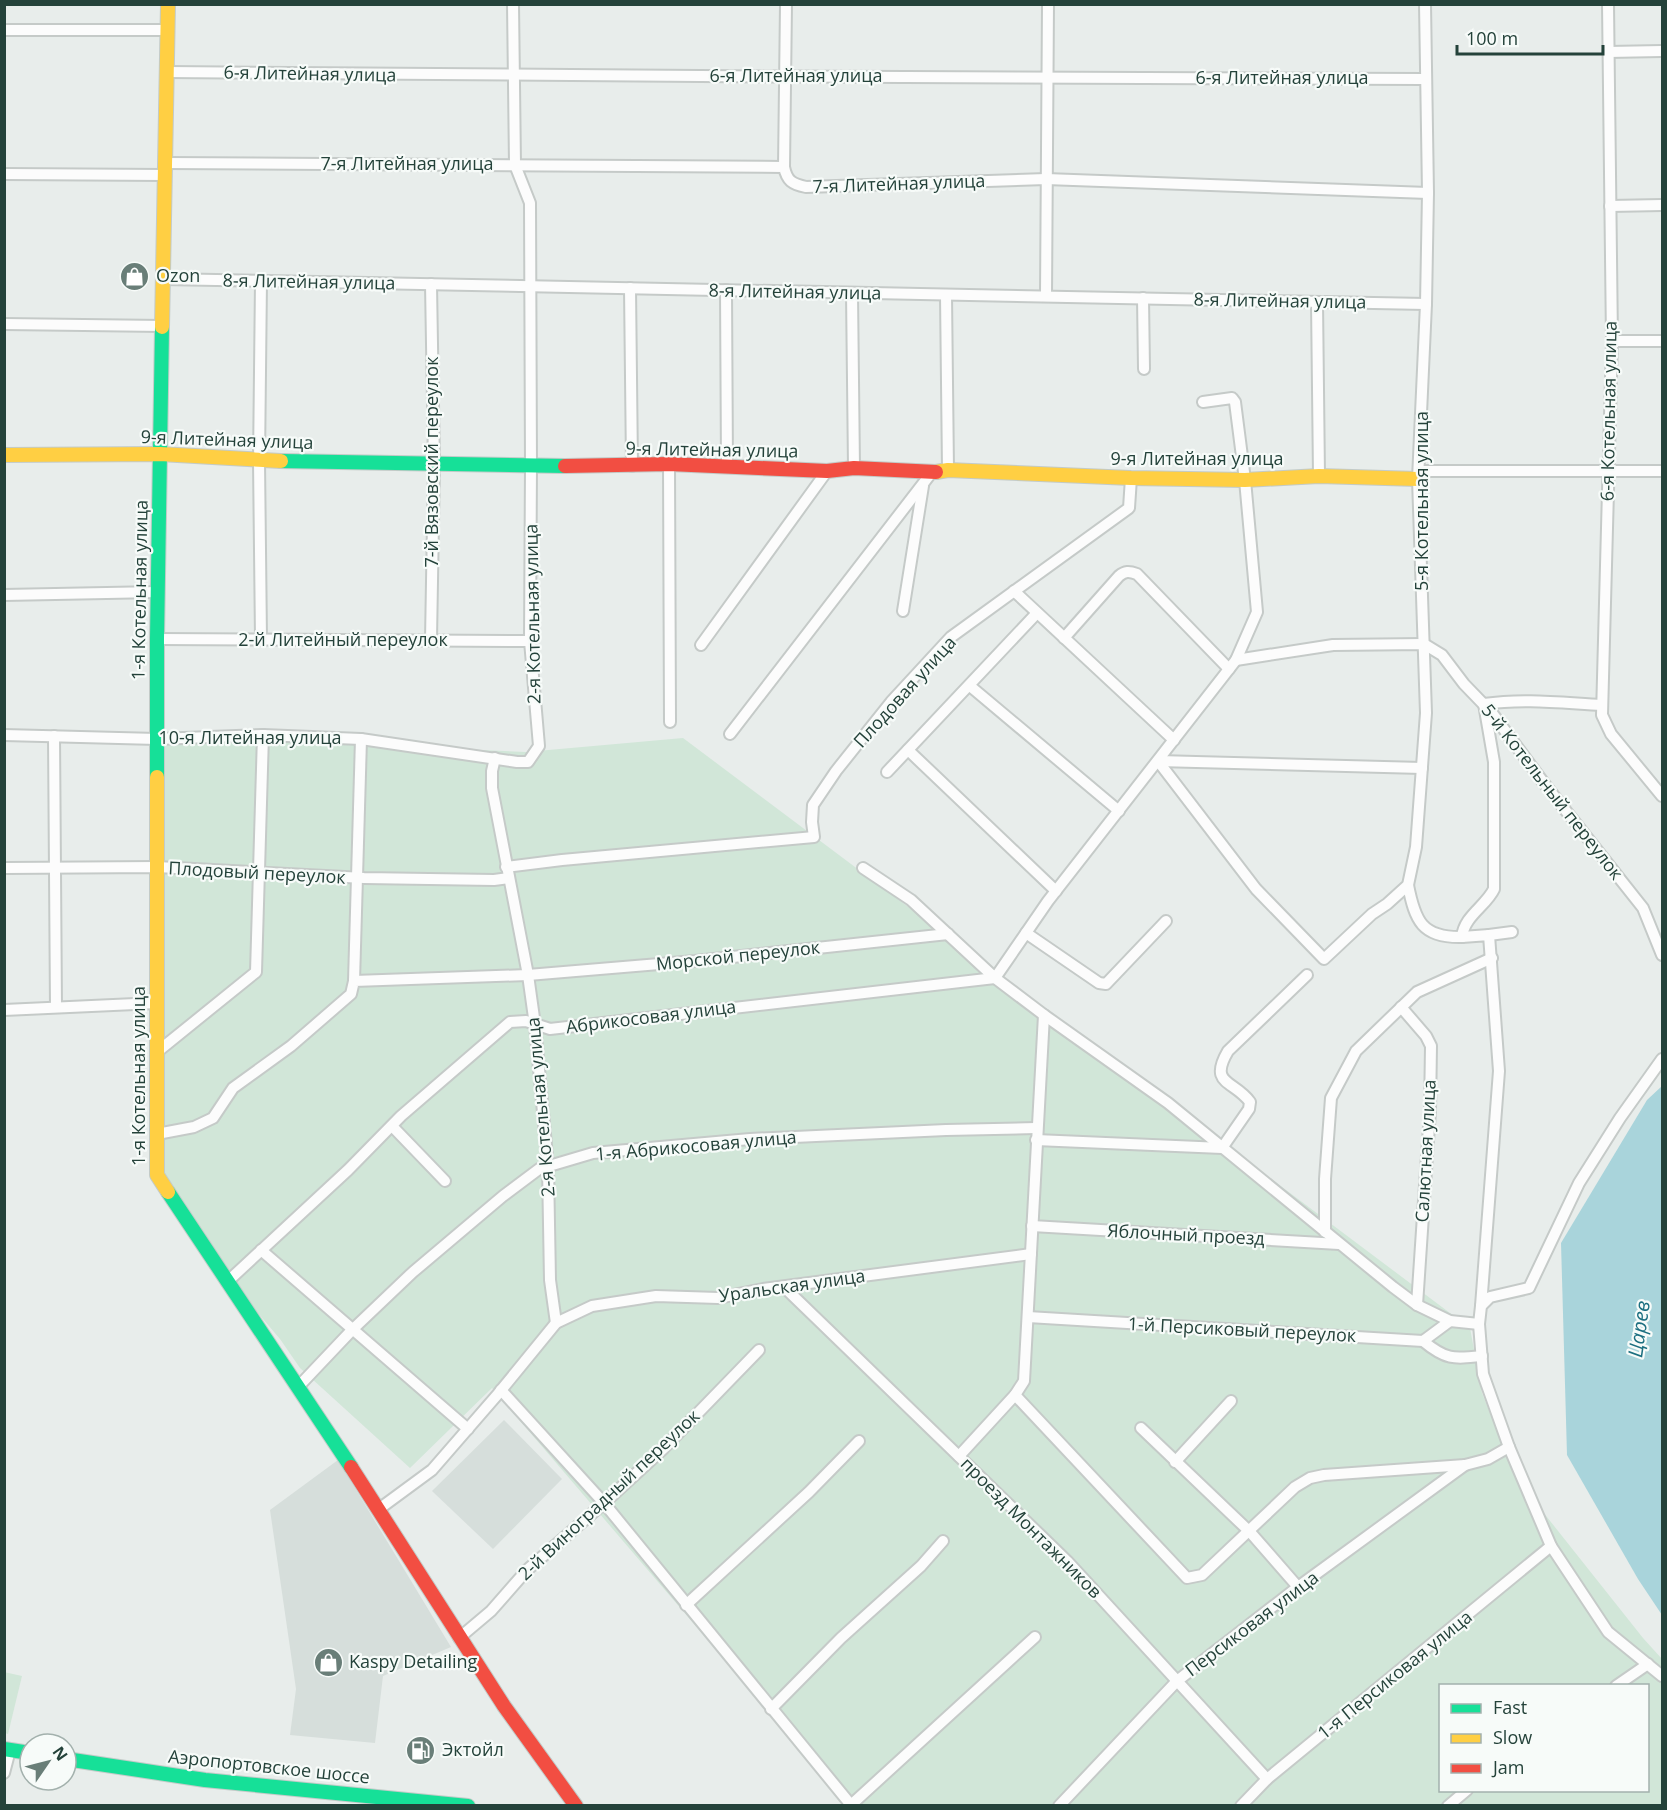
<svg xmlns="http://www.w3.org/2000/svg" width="1667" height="1810" viewBox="0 0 1667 1810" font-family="'Open Sans',sans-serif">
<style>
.built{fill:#d6dedb}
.green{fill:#d1e6d8;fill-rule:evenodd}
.water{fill:#a9d4db}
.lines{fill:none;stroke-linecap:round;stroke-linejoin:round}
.street-casing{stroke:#c5cac8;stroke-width:14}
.fast-casing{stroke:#c3cbc8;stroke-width:16}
.slow-casing{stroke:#c3cbc8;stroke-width:16}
.jam-casing{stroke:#c3cbc8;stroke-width:16}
.street{stroke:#fcfcfc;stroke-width:10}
.fast{stroke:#16e098;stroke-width:14}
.slow{stroke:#ffcf43;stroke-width:14}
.jam{stroke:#f24e42;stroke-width:14}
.labels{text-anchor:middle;stroke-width:4.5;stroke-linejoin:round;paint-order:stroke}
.street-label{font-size:18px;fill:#24423a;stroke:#f7fbf9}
.poi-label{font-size:18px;fill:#24423a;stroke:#f7fbf9;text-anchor:start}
.water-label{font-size:20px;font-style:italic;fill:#1c6f80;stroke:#f7fbf9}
</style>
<rect width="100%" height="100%" fill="#e8edeb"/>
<g class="built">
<path d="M 504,1420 L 562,1479 L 493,1549 L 432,1491 Z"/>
<path d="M 338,1460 L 451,1647 L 383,1676 L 375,1743 L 290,1735 L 296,1689 L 270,1510 Z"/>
</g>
<g class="green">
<path d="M 162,736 L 526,752 L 683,738 L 1470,1328 L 1482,1393 L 1516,1478 L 1643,1638 L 1662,1659 L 1662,1805 L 849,1805 L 492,1388 L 410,1468 L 300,1368 L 280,1339 L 235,1286 L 164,1173 ZM 1440,1686 L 1648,1686 L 1648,1790 L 1440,1790 Z"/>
<path d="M 4,1672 L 22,1676 L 8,1734 L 5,1733 Z"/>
</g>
<path class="water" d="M 1662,1086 L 1662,1615 L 1638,1579 L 1567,1455 L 1561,1243 L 1647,1100 Z"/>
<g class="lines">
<defs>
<g id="street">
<path d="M 1608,4 L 1612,341 L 1602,715 L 1611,734 L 1662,796"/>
<path d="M 4,30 L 167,30"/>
<path d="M 1608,52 L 1662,51"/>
<path d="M 167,72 C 586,77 1006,77 1425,79"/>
<path d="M 165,163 L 784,167 C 787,181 792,184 806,187 L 1046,179 L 1428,193"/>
<path d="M 784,167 L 786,4"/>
<path d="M 4,174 L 164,175"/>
<path d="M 1610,206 L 1662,205"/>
<path d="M 163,279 L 1426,304"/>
<path d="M 261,281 L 259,461 L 261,639"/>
<path d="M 431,284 L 434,464 L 431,640"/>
<path d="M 630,288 L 632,466"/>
<path d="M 726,290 L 727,466"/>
<path d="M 852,293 L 854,468"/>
<path d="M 946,295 L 948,470"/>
<path d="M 1046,296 L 1048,4"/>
<path d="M 1143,298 L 1144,369"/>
<path d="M 1317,302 L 1319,476"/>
<path d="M 4,324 L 163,326"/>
<path d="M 1612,341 L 1662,341"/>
<path d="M 669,464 L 670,722"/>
<path d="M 1419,471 L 1662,471"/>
<path d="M 1014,591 L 1174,740"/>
<path d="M 4,595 L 158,592"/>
<path d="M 903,611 L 923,486"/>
<path d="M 1064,638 L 1119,576 C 1125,571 1129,571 1137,574 L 1229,669"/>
<path d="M 157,639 L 530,641"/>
<path d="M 701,645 L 827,471"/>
<path d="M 1236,660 L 1333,645 L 1424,644 L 1442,655 L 1464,684 L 1492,713 L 1543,782 L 1643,908 L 1662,955"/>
<path d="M 970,686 L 1119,811"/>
<path d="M 730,734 L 932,472"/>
<path d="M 4,735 L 157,739 L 263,735 L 361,739 L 517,762 L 528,762 L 539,746 L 530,641 L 531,466 L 530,203 L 515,165 L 513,4"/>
<path d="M 54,736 L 56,1007"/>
<path d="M 908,750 L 1056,891"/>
<path d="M 495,758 L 492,771 L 492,788 L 528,975 L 535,1025 L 548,1167 L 550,1280 L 556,1323"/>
<path d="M 1158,761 L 1256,889 L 1324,959 L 1372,914 L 1387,904 L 1408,885 L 1416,847 L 1426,713 L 1418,479 L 1426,304 L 1428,193 L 1425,4"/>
<path d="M 1158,761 L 1422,768"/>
<path d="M 887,772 L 1037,613"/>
<path d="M 506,867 L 562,860 L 814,837 L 812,822 L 813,805 L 836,771 L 891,702 L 951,637 L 1129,508 L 1131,478"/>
<path d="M 4,868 L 157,867 L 364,878 L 494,880 L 509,878"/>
<path d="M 863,868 L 911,900 L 995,978 L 1044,1015 L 1168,1103 L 1393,1287 L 1417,1305 L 1450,1321 L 1479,1324"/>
<path d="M 1408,885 C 1415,921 1422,938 1462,937 C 1464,916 1486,906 1494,889 L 1494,762 L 1484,704 C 1523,698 1563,703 1602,705"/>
<path d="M 1026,933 L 1099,983 L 1106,984 L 1166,921"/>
<path d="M 1489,935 L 1512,932"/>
<path d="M 1462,937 L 1489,935 L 1499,1071 L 1481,1306"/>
<path d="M 995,978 L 1048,901 L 1236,660 L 1257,612 L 1245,480 L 1235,402 L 1232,398 L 1203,402"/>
<path d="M 354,981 L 361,739"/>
<path d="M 1401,1007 L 1426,1036 L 1431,1046 L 1430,1111 L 1417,1305"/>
<path d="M 4,1010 L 157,1003"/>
<path d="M 157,1052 L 256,972 L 263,735"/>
<path d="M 1662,1059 L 1620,1118 L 1579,1183 L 1529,1288 L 1490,1297 L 1481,1306 L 1479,1324 L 1483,1374 L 1509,1447 L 1551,1546 L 1608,1632 L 1662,1676"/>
<path d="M 392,1126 L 445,1181"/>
<path d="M 157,1134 L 194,1127 L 213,1118 L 233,1088 L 291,1046 L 351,994 L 354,981 L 528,975 L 695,961 L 948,934"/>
<path d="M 1036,1140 L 1222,1148 L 1249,1109 L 1250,1102 C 1234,1080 1208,1085 1228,1051 L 1307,975"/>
<path d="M 1032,1226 L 1339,1244"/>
<path d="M 1325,1232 L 1325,1179 L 1331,1098 L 1356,1051 L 1417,992 L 1492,958"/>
<path d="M 261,1250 L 468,1429"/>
<path d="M 227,1282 L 348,1170 L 401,1116 L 510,1022 L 526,1021 L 550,1029 L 995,978"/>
<path d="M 784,1287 L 1067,1561 L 1267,1779"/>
<path d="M 1028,1317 L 1423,1341 L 1450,1321"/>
<path d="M 1423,1341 C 1446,1360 1453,1359 1482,1356"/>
<path d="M 298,1387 L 352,1330 L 413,1272 L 503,1196 L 539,1169 L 593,1153 L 750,1139 L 946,1130 L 1036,1128"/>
<path d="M 501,1390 L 604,1503 L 851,1805 L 1035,1637"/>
<path d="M 1015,1395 L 1187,1578 L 1202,1575 L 1295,1487 L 1310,1478 L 1324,1475 L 1465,1465 L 1488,1459 L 1509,1447"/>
<path d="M 1141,1428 L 1250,1532 L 1298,1587"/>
<path d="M 959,1456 L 1015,1395 L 1024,1381 L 1044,1015"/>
<path d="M 1175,1462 L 1231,1401"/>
<path d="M 379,1509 L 432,1470 L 498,1394 L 556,1323 L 592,1306 L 656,1296 L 718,1298 L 763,1289 L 1031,1254"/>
<path d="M 686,1605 L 809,1492 L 859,1441"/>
<path d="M 459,1638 L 491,1611 L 527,1570 L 604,1503 L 664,1448 L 759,1350"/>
<path d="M 1616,1686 L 1648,1664"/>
<path d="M 771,1709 L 841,1638 L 921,1566 L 943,1541"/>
<path d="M 4,1773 L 10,1750"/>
<path d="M 1059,1806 L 1177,1681 L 1298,1587 L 1465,1465"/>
<path d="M 1241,1806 L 1267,1779 L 1551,1546"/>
<path d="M 1448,1806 L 1467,1790"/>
</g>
<g id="fast">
<path d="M 281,461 L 565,466"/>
<path d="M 157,777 L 157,639 L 162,327"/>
<path d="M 168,1192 L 351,1467"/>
<path d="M 4,1749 L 30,1753"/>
<path d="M 66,1759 L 205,1780 L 468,1806"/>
</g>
<g id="slow">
<path d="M 162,327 L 168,4"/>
<path d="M 4,455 L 160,454 L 281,461"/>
<path d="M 936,472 L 948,470 L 1131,478 L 1245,480 L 1319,476 L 1418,479"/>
<path d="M 157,777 L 157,1175 L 168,1192"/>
</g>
<g id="jam">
<path d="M 565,466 L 669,464 L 827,471 L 854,468 L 936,472"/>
<path d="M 351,1467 L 504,1706 L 576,1806"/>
</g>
</defs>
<use href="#street" class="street-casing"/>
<use href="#fast" class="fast-casing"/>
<use href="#slow" class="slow-casing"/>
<use href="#jam" class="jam-casing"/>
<use href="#street" class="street"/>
<use href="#fast" class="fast"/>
<use href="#slow" class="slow"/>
<use href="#jam" class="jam"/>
</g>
<defs>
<symbol id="shop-disc" viewBox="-11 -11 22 22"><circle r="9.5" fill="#697e78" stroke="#f7fbf9"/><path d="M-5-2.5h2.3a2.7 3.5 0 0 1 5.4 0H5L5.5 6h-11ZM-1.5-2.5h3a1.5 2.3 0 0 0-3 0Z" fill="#fff"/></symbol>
<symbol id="fuel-disc" viewBox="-11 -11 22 22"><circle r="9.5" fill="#697e78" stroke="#f7fbf9"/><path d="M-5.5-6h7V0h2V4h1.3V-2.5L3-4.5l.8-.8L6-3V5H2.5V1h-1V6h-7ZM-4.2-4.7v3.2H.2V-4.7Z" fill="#fff"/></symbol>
</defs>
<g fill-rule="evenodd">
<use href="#shop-disc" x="118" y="260" width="33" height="33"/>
<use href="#shop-disc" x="312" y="1646" width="33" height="33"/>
<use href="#fuel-disc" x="404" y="1734" width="33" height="33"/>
</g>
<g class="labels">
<g class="street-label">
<text transform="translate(310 74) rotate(1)" y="6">6-я Литейная улица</text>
<text x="796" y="82">6-я Литейная улица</text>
<text x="1282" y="84">6-я Литейная улица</text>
<text x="407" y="170">7-я Литейная улица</text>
<text transform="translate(899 184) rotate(-2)" y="6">7-я Литейная улица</text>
<text transform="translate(309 282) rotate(1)" y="6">8-я Литейная улица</text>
<text transform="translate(795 292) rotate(1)" y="6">8-я Литейная улица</text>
<text transform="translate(1280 301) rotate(1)" y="6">8-я Литейная улица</text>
<text transform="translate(1609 411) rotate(-89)" y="6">6-я Котельная улица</text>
<text transform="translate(227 440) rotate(2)" y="6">9-я Литейная улица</text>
<text transform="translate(712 450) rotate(1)" y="6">9-я Литейная улица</text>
<text x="1197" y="465">9-я Литейная улица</text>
<text transform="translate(432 462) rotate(-90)" y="6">7-й Вязовский переулок</text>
<text transform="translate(1422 501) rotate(-90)" y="6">5-я Котельная улица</text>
<text transform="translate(140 590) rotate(-89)" y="6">1-я Котельная улица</text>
<text transform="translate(533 614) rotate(-91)" y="6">2-я Котельная улица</text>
<text x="343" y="646">2-й Литейный переулок</text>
<text transform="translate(905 692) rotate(-48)" y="6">Плодовая улица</text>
<text x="250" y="744">10-я Литейная улица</text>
<text transform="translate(1552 792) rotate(52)" y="6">5-й Котельный переулок</text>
<text transform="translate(257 873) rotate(3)" y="6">Плодовый переулок</text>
<text transform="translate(738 956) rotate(-6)" y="6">Морской переулок</text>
<text transform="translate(651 1017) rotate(-7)" y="6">Абрикосовая улица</text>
<text transform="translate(139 1076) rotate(-90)" y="6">1-я Котельная улица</text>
<text transform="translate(541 1107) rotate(-95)" y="6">2-я Котельная улица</text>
<text transform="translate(696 1146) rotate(-5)" y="6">1-я Абрикосовая улица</text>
<text transform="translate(1426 1151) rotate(-87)" y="6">Салютная улица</text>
<text transform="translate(1186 1235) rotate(3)" y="6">Яблочный проезд</text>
<text transform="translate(792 1286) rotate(-8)" y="6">Уральская улица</text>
<text transform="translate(1242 1330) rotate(3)" y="6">1-й Персиковый переулок</text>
<text transform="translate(609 1495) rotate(-43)" y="6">2-й Виноградный переулок</text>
<text transform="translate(1031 1528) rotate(45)" y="6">проезд Монтажников</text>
<text transform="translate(1252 1624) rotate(-37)" y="6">Персиковая улица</text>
<text transform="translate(1395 1675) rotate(-39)" y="6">1-я Персиковая улица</text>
<text transform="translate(269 1767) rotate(6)" y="6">Аэропортовское шоссе</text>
</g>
<g class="poi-label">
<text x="156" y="282">Ozon</text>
<text x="349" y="1668">Kaspy Detailing</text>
<text x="442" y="1756">Эктойл</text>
</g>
<g class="water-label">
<text transform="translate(1639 1329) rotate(-82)" y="7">Царев</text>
</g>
</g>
<rect width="1667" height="1810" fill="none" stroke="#24423a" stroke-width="12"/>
<rect x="1439" y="1684" width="210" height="108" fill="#f7fbf9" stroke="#a3b1ad" stroke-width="1.5"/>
<rect x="1451" y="1704" width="30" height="9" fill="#16e098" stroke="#a3b1ad" stroke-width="1.5"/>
<text x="1493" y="1714" font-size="18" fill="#24423a">Fast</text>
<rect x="1451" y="1734" width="30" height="9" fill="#ffcf43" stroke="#a3b1ad" stroke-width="1.5"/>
<text x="1493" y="1744" font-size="18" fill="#24423a">Slow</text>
<rect x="1451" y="1764" width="30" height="9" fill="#f24e42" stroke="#a3b1ad" stroke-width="1.5"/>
<text x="1493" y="1774" font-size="18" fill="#24423a">Jam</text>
<g transform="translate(48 1762) rotate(55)"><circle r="28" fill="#f7fbf9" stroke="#a3b1ad" stroke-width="1.5"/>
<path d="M0-4.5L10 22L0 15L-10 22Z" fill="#697e78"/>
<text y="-9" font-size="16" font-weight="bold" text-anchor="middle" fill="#24423a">N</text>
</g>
<path d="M1457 45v9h146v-9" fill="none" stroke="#24423a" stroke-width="3"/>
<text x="1466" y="45" font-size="18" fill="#24423a" stroke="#f7fbf9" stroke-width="4.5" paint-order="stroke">100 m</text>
</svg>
